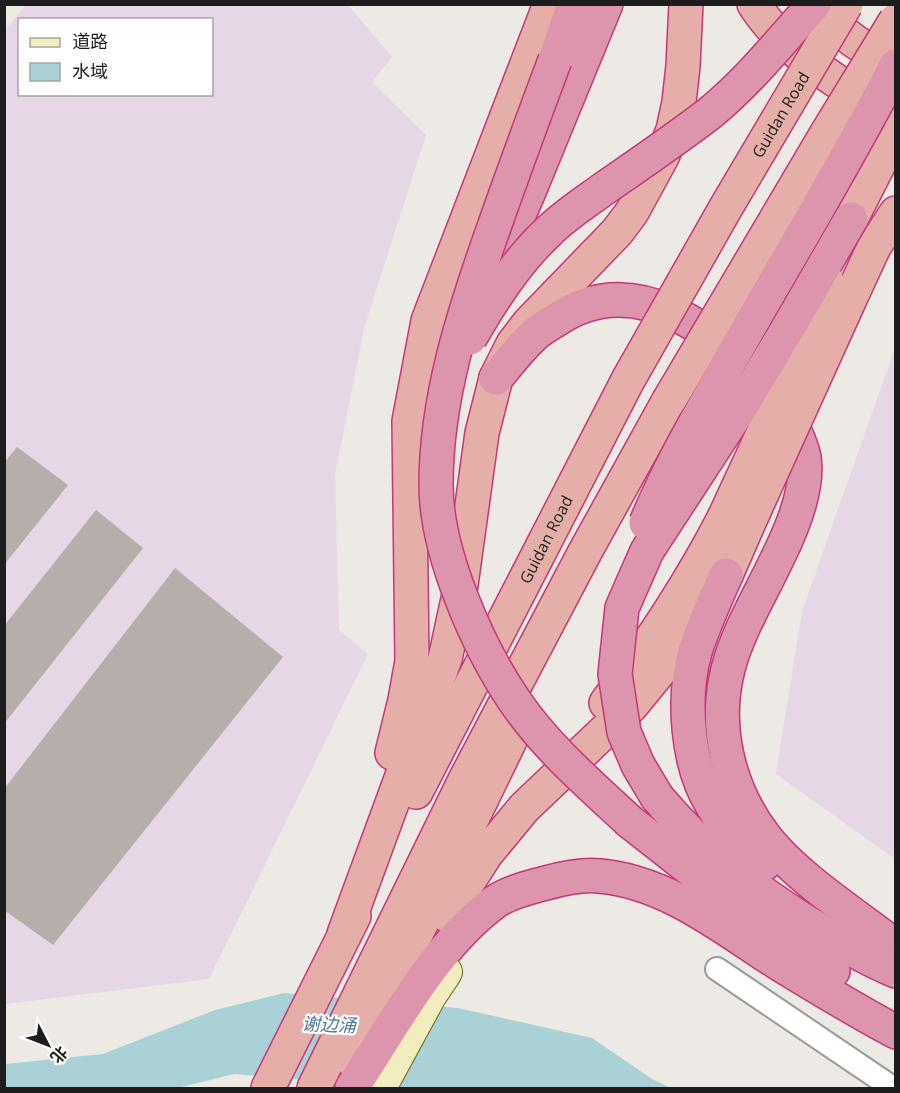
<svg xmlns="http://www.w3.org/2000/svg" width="900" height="1093" viewBox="0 0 900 1093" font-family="'Open Sans','Noto Sans SC',sans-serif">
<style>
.industrial{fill:#e5d7e5;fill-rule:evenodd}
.water{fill:#aad2d6}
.building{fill:#b6aeaa}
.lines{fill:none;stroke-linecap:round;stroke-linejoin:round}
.minor-casing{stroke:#9a9a9a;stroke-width:26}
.secondary-casing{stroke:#676511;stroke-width:34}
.trunk-casing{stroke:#c4387b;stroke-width:36}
.motorway-casing{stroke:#c4387b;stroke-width:36}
.minor{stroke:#fff;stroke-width:22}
.secondary{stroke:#f2edbe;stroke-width:32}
.trunk{stroke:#e6aea9;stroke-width:33}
.motorway{stroke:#dc95ac;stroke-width:33}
.trunk-bridge-casing{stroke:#c4387b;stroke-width:36;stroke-linecap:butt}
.motorway-bridge-casing{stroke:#c4387b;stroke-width:36;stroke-linecap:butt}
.trunk-bridge{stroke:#e6aea9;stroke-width:33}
.motorway-bridge{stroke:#dc95ac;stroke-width:33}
.labels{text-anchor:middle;stroke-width:4.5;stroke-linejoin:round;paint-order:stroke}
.street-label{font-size:16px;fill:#1d1d1d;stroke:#fff}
.water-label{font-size:18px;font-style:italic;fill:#4e7a93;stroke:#fff}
</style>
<rect width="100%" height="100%" fill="#ede9e4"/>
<g class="industrial">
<path d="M 26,5 L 348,5 L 392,57 L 372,82 L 426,135 L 364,328 L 335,474 L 339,630 L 368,654 L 209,979 L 5,1004 L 5,30 ZM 20,20 L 212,20 L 212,94 L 20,94 Z"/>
<path d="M 895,348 L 895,859 L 776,774 L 802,611 Z"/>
</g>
<path class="water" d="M 284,993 L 458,1008 L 592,1038 L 652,1079 L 671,1088 L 404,1088 L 234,1074 L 178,1088 L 5,1088 L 5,1064 L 103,1054 L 215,1010 Z"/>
<g class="building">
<path d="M 17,447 L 68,485 L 4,565 L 4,463 Z"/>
<path d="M 96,510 L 143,548 L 4,724 L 4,626 Z"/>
<path d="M 175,568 L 283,657 L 53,945 L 4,910 L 4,789 Z"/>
</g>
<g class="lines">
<defs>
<path id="minor" d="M 717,969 L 893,1088"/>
<path id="secondary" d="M 380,1088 L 430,996 L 446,972"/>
<g id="trunk">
<path d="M 754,4 C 783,50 846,92 896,112"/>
<path d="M 812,6 C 837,30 864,50 896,66"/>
<path d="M 851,219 L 885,152 L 896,137"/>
<path d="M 850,299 L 874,247 L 896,213"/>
<path d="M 606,703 C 650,644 690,584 724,518"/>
<path d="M 392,753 L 405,700 L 412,661 L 409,421 L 428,321 L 550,4"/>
<path id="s1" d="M 416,792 L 628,380"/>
<path d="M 447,915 L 486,854 L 524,808 L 631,706 L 685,640 L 726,575 L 750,520"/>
<path d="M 344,934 L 445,659 L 461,585 L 482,433 L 496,378 L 513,344 L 529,323 L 617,232 L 632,212 L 662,157 L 673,130 L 679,102 L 683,66 L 686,4"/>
<path d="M 354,1062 L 520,720"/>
<path d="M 268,1088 L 354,916"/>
<path d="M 314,1088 L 465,780 L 586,550 L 668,402"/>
</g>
<g id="motorway">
<path d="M 555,60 L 574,4"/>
<path d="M 486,290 L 528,194 L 606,4"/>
<path d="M 496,378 C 508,364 519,349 533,336 C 539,330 548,325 556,320 C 618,278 680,308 732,352"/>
<path d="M 782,407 C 790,420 801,443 804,457 C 809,489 792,529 778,557 C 761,594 738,630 728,669 C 713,728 729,790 765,837 C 795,876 854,914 894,945"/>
<path d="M 726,575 C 715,600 703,626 695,652 C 682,698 687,765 712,805 C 725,827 745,847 764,864"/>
<path d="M 657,797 C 702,851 759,893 819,930 C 844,945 869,960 896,971"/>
<path d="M 629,821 L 746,913 L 833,971"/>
<path d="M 352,1088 C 393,1026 434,947 495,902 C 509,892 531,887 546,883 C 564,878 582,874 600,876 C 667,882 723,928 778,963 C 817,987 855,1010 896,1032"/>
</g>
</defs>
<use href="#minor" class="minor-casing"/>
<use href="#secondary" class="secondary-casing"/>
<use href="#trunk" class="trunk-casing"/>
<use href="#motorway" class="motorway-casing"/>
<use href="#minor" class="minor"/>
<use href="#secondary" class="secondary"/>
<use href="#trunk" class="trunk"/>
<use href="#motorway" class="motorway"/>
<defs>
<g id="trunk-bridge">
<path id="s2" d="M 628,380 L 725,209 L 846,4"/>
<path d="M 668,402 L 827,133 L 896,20"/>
<path d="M 724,518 L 785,386 L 827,281"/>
<path d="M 750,520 L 850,299"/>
</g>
<g id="motorway-bridge">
<path d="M 555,60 C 534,116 513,173 493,230 C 464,312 436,397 436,485 C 436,552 477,645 514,700 C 545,746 589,784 629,821"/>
<path d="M 470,338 C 492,300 516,262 548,232 C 564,216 584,203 602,190 C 638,165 675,140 710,113 C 749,81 780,42 814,4"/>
<path d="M 646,523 C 670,465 702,411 732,357 C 787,260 845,165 896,66"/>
<path d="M 657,797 L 638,765 L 624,732 L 615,674 L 622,608 L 647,551 L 735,416 L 784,335 L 851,219"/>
</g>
</defs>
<use href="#trunk-bridge" class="trunk-bridge-casing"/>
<use href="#motorway-bridge" class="motorway-bridge-casing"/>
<use href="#trunk-bridge" class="trunk-bridge"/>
<use href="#motorway-bridge" class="motorway-bridge"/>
</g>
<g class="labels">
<g class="street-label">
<text dy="6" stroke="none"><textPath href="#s2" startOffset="306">Guidan Road</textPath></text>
<text dy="6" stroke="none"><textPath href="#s1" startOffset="284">Guidan Road</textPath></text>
</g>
<g class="water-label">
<text transform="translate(329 1025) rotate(2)" y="6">谢边涌</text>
</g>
</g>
<rect width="900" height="1093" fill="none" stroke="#1d1d1d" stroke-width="12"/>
<rect x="18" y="18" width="195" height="78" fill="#ffffff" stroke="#a5a5a5" stroke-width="1.5"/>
<rect x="30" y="38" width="30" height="9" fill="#f2edbe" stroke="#a5a5a5" stroke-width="1.5"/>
<text x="72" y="48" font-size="18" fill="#1d1d1d">道路</text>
<rect x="30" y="63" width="30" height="18" fill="#aad2d6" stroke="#a5a5a5" stroke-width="1.5"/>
<text x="72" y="78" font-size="18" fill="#1d1d1d">水域</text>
<g transform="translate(48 1045) rotate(132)" stroke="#ffffff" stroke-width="4.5" paint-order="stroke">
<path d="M0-4.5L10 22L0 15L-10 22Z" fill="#1d1d1d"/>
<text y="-9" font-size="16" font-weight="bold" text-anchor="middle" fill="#1d1d1d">北</text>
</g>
</svg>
